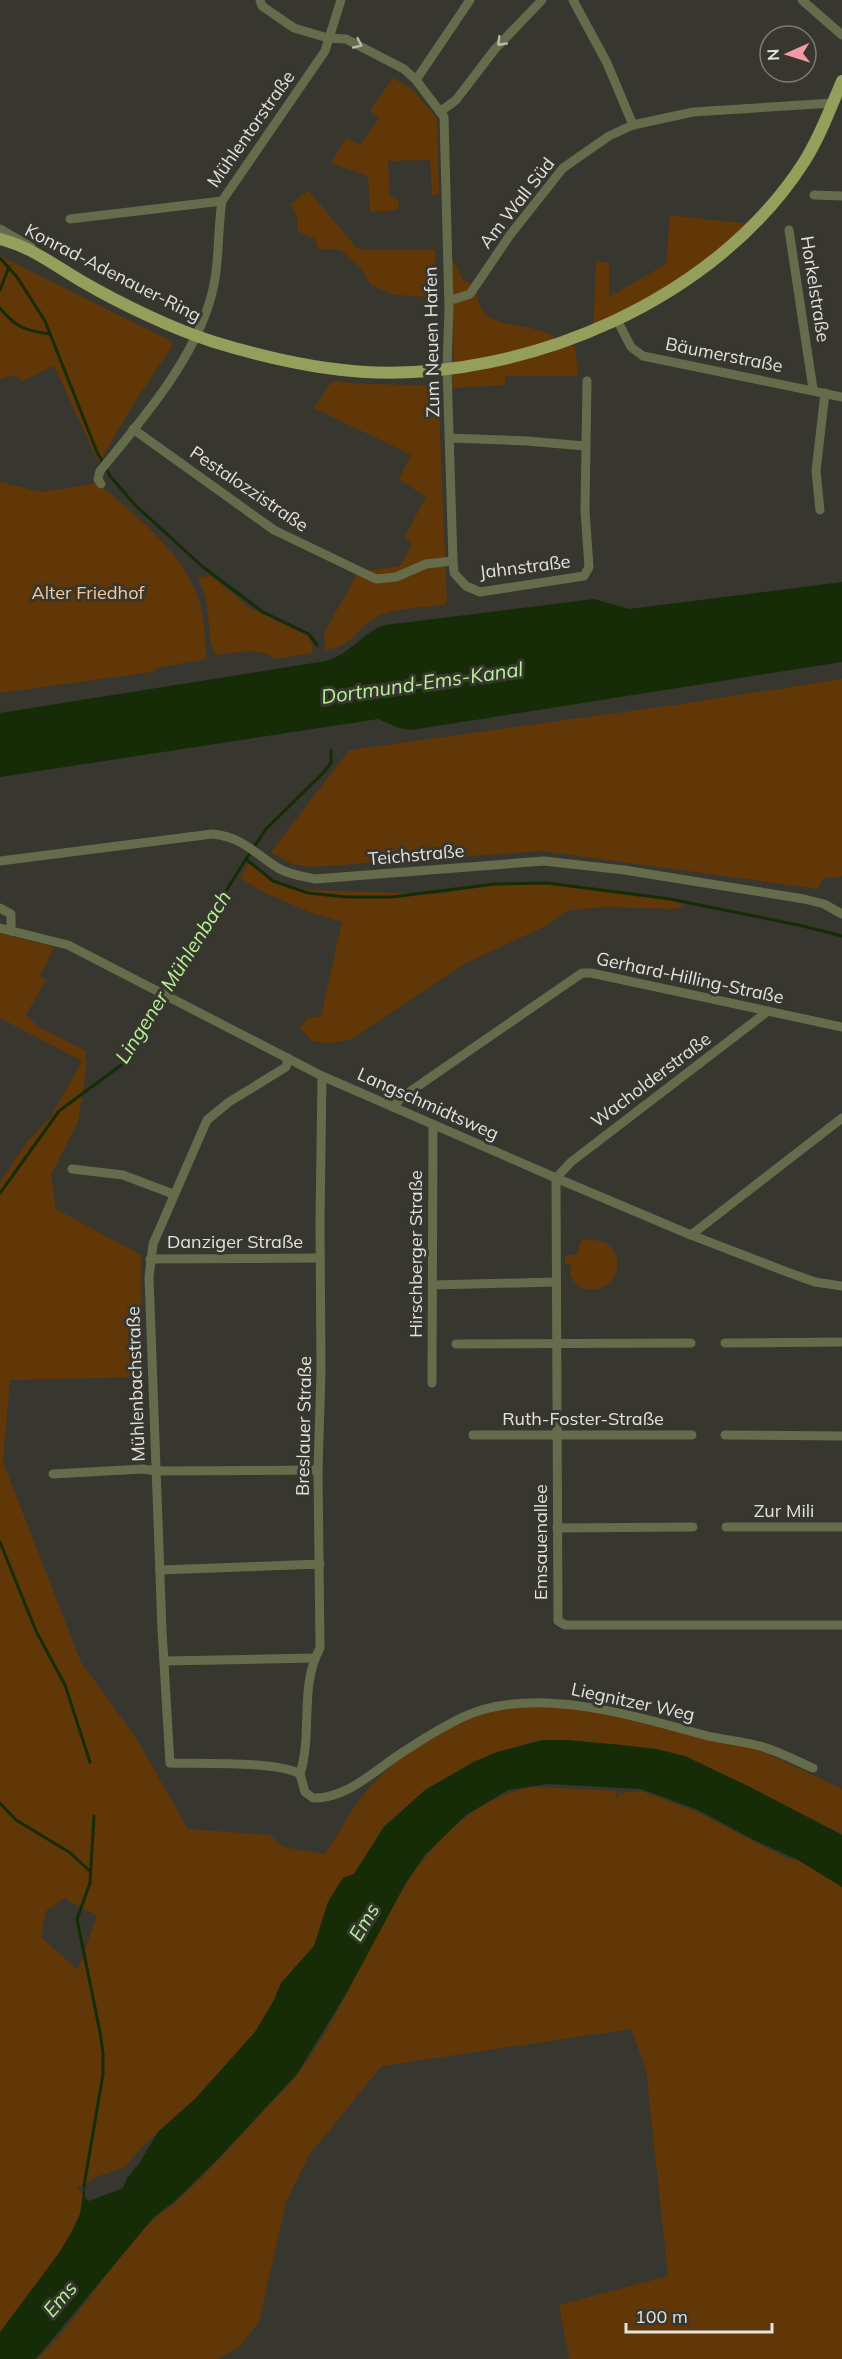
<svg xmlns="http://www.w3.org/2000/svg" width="842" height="2359" viewBox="0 0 842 2359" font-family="Mulish,sans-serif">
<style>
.green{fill:#613707;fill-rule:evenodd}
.water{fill:#152c07}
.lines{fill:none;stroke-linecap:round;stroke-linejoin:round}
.stream{stroke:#152c07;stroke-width:3}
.minor{stroke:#656c4b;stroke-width:9}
.major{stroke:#939f5a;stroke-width:12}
.oneway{stroke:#b7b9ab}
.labels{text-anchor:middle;stroke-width:6;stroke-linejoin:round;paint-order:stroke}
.street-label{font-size:18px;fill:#e3e2de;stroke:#37362f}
.park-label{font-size:18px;fill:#fac799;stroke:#37362f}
.water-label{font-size:20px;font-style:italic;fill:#b5f494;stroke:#37362f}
</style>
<rect width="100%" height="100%" fill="#37362f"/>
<g class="green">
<path d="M 393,78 L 412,89 L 437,118 L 439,194 L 432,196 L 430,160 L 388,161 L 390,196 L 395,197 L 399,202 L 398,210 L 370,212 L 368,176 L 331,163 L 346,138 L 360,145 L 379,118 L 370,110 Z"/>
<path d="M 308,190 L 357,248 L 366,250 L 435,250 L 437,288 L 428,297 L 395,295 L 371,285 L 362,270 L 341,250 L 318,249 L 315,239 L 297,231 L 298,220 L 291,204 Z"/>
<path d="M 670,215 L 749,224 L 710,262 L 593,331 L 596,261 L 609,263 L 609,297 L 666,264 Z"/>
<path d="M 0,256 L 171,341 L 173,345 L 134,403 L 99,463 L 54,366 L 22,381 L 14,375 L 0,379 Z"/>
<path d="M 451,257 L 463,280 L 477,285 C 475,329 511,321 541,331 C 552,335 564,342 575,347 L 578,376 L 505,376 L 505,385 L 452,388 L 454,345 Z"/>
<path d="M 332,381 L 363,384 L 423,385 L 433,390 L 439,407 L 447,601 L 444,605 C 422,608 394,607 375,618 C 353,630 355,646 325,650 L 324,633 L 358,572 L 400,566 L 412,545 L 405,536 L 426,497 L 399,479 L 411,455 L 314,408 Z"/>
<path d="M 0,482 L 41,492 L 97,483 C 135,514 182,551 199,600 C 205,617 204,640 207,659 L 160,667 L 152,672 L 0,693 Z"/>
<path d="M 211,576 L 250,608 L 307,636 L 312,643 L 313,653 L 276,659 L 266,653 L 248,651 L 216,655 L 211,644 L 206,598 L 198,577 Z"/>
<path d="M 842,679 L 842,876 L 822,879 L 818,889 L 542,851 L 310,867 L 292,864 L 271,852 L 349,750 L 681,704 Z"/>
<path d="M 249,863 L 272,882 L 309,890 L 438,894 L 495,885 L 547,884 L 669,899 L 685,906 L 675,909 L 603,907 L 566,911 L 546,926 L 466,963 L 352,1039 L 329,1044 L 311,1040 L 300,1028 L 308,1018 L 321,1016 L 342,922 L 309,912 L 263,892 L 243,880 L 240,878 Z"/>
<path d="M 0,933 L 54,947 L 40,976 L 46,980 L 26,1015 L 39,1027 L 86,1051 L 86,1072 L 78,1122 L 51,1175 L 56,1209 L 141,1255 L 143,1377 L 10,1380 L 3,1462 L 81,1662 L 136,1738 L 188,1829 L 270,1835 L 283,1847 L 325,1854 C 340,1832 353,1805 371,1786 C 412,1740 475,1706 537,1705 C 568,1704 602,1713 633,1718 L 642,1723 L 690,1732 L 758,1749 L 842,1789 L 842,1834 L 685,1756 L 656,1749 L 567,1740 L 543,1740 L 527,1743 L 474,1761 L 424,1791 L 383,1827 L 354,1874 L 343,1878 L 328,1902 L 314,1946 L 281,1983 L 274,2000 L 255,2032 L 220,2072 L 195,2099 L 143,2146 L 125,2167 L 99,2176 L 77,2188 L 83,2195 C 82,2201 82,2208 80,2214 C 70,2247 24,2306 0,2332 L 0,1182 L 26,1143 L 50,1118 L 82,1061 L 0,1018 ZM 66,1897 L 68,1901 L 97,1915 L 78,1970 L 41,1937 L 46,1911 Z"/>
<path d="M 588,1239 L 605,1242 C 642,1270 589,1313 570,1275 L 572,1266 L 565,1263 L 565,1256 L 577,1254 L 581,1241 Z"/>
<path d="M 530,1787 L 617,1791 L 615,1801 L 620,1793 L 641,1791 L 697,1812 L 786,1858 L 798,1860 L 842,1887 L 842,2359 L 569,2359 L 559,2305 L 668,2276 L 646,2070 L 631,2029 L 382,2066 L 309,2155 L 286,2202 L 259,2322 L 240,2346 L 218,2359 L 37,2359 C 81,2317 110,2262 153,2220 C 161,2212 171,2207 178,2200 C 207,2173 233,2144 260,2115 C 272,2101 286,2089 297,2075 C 370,1982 399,1817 530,1787 Z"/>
</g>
<g class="water">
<path d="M 842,582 L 842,662 L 411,730 L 399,728 L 378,719 L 0,777 L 0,713 L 326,661 C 352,653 363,632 385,625 L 594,599 L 629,609 Z"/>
<path d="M 543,1740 L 567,1740 L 622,1745 L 656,1749 L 685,1756 L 748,1786 L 842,1835 L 842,1887 L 798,1860 L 754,1840 L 698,1810 L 641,1789 L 548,1784 L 508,1790 L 466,1815 L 425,1855 L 407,1881 L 346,1994 L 297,2074 L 217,2160 L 176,2200 L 153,2218 L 41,2353 L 35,2359 L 0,2359 L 0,2332 L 59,2253 L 71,2233 L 80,2214 L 85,2181 L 85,2198 L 89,2201 L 123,2188 L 127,2178 L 140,2162 L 158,2132 L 195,2099 L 255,2032 L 274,2000 L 281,1983 L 314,1946 L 328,1902 L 343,1878 L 354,1874 L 384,1827 L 425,1790 L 474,1762 L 497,1752 Z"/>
</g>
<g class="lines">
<g class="stream">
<path d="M 0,258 L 17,277 L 45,321 L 97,452 L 110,476 L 135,505 L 203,567 L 263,612 L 309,634 L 317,645"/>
<path d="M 0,290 L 9,267"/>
<path d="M 0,308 C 15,327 26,331 50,334"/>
<path d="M 246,859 L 273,881 L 308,893 L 347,897 L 392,897 L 495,884 L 547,883 L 670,899 L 803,926 L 842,936"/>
<path d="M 0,1193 L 59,1111 L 124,1063 L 149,1026 L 209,918 L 246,859 L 266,829 L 324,772 L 331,763 L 331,750"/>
<path d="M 0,1542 L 36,1631 L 65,1685 L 90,1762"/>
<path d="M 0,1803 L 16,1820 L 69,1852 L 90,1871"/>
<path d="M 84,2186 L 103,2074 L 103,2053 L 100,2032 L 77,1919 L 90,1883 L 94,1816"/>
</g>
<g class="minor">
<path d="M 260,0 L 262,6 L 294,28 L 328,38 L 346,39 L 404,69 L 416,80 L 444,117 L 449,308 L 447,368 L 453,561 L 454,573 L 466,586 L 480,592 L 584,576 L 589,567 L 585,510 L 587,381"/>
<path d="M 573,0 L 607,63 L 633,125"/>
<path d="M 802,0 L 842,35"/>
<path d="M 416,80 L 470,0"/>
<path d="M 441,111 L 456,100 L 495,49 L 542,0"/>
<path d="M 814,195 L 842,196"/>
<path d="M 70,219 L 222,201 L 325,51 L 341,0"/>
<path d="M 0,229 L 31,247"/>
<path d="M 789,230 L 813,389"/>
<path d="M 449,298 L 455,299 L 470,294 L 510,235 L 563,168 L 609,136 L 633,125 L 693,112 L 833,103"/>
<path d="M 617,320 L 631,347 L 643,356 L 842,397"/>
<path d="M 133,429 L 274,530 L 376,579 L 396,577 L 426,564 L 453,561"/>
<path d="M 450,438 L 527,441 L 585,446"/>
<path d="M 101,484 L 98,479 L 100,471 C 141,421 194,360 211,297 C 220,265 217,233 222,201"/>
<path d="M 820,510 L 816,471 L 825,393"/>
<path d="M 0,861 L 212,834 C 243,837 254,853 278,868 C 290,875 302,876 315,879 L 544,861 L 624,870 L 804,899 L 824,904 L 842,914"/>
<path d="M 0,908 L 11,914 L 11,931"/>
<path d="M 0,928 L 68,945 L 322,1076 L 556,1178 L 691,1235 L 787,1272 L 815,1282 L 842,1286"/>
<path d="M 288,1058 L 286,1067 L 229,1102 L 207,1120 L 153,1244 L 149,1277 L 162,1630 L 170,1763 C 201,1764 277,1761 300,1774"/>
<path d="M 393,1107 L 402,1097 L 582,973 L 591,973 L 842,1027"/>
<path d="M 72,1169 L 123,1175 L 173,1194"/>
<path d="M 556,1178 L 558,1621 L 565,1625 L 842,1625"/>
<path d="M 556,1178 L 571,1162 L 768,1011"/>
<path d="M 691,1235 L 842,1118"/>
<path d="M 150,1259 L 320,1258"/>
<path d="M 433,1285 L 555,1282"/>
<path d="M 725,1343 L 842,1342"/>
<path d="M 456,1344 L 691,1343"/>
<path d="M 432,1383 L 433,1125"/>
<path d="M 473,1435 L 692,1435"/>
<path d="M 725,1435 L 842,1436"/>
<path d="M 53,1474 L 143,1469 L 156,1471 L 318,1470"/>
<path d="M 726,1527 L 842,1527"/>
<path d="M 557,1528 L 693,1527"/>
<path d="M 160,1570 L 320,1564"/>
<path d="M 165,1661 L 315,1658"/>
<path d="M 300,1774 C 313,1733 299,1686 320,1648 L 318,1470 L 321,1372 L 320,1221 L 322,1076"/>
<path d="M 300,1774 L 305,1792 L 313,1798 C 345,1799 372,1773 397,1756 C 418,1742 440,1728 463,1717 C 533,1684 635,1716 704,1735 C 723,1740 744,1741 763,1747 C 780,1752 797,1761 813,1768"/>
</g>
<path class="major" d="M 0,239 C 32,247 55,266 83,282 C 121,304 173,329 214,342 C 263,357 314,369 365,372 C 525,381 716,300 804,162 C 820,137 830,109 842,81"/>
</g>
<defs><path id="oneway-chevron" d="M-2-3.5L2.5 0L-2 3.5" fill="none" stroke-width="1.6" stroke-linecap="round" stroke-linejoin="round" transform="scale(1.5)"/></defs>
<g class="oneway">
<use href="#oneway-chevron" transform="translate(501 42) rotate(134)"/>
<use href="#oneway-chevron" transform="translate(358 44) rotate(25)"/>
</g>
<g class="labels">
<g class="street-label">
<text transform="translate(251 129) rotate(-55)" y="6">Mühlentorstraße</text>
<text transform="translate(517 203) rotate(-52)" y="6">Am Wall Süd</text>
<text transform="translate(113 273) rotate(27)" y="6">Konrad-Adenauer-Ring</text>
<text transform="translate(815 289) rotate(81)" y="6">Horkelstraße</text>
<text transform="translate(432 342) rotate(-91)" y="6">Zum Neuen Hafen</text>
<text transform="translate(724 355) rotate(11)" y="6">Bäumerstraße</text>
<text transform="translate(249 489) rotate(34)" y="6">Pestalozzistraße</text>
<text transform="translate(525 567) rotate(-7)" y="6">Jahnstraße</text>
<text transform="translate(416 855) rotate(-5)" y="6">Teichstraße</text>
<text transform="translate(690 978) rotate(12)" y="6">Gerhard-Hilling-Straße</text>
<text transform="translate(651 1080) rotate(-37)" y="6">Wacholderstraße</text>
<text transform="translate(428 1104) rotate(24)" y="6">Langschmidtsweg</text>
<text x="235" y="1248">Danziger Straße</text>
<text transform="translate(416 1254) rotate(-90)" y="6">Hirschberger Straße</text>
<text transform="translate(136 1384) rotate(-92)" y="6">Mühlenbachstraße</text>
<text x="583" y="1425">Ruth-Foster-Straße</text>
<text transform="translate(304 1426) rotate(-89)" y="6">Breslauer Straße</text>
<text x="784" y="1517">Zur Mili</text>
<text transform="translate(541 1542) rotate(-90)" y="6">Emsauenallee</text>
<text transform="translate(633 1702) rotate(12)" y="6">Liegnitzer Weg</text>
</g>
<g class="park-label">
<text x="88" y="599">Alter Friedhof</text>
</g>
<g class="water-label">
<text transform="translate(422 683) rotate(-8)" y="7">Dortmund-Ems-Kanal</text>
<text transform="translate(173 977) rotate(-58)" y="7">Lingener Mühlenbach</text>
<text transform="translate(364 1922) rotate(-59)" y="7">Ems</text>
<text transform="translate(60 2299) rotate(-49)" y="7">Ems</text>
</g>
</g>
<g transform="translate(788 54) rotate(267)"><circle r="28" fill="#37362f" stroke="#7c7b75" stroke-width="1.5"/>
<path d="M0-4.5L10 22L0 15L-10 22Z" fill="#f39aa9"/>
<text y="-9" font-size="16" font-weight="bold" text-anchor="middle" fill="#e3e2de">N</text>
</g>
<path d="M626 2323v9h146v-9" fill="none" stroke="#e3e2de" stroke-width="3"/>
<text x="635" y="2323" font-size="18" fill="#e3e2de" stroke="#37362f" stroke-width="4.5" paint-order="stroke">100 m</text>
</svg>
